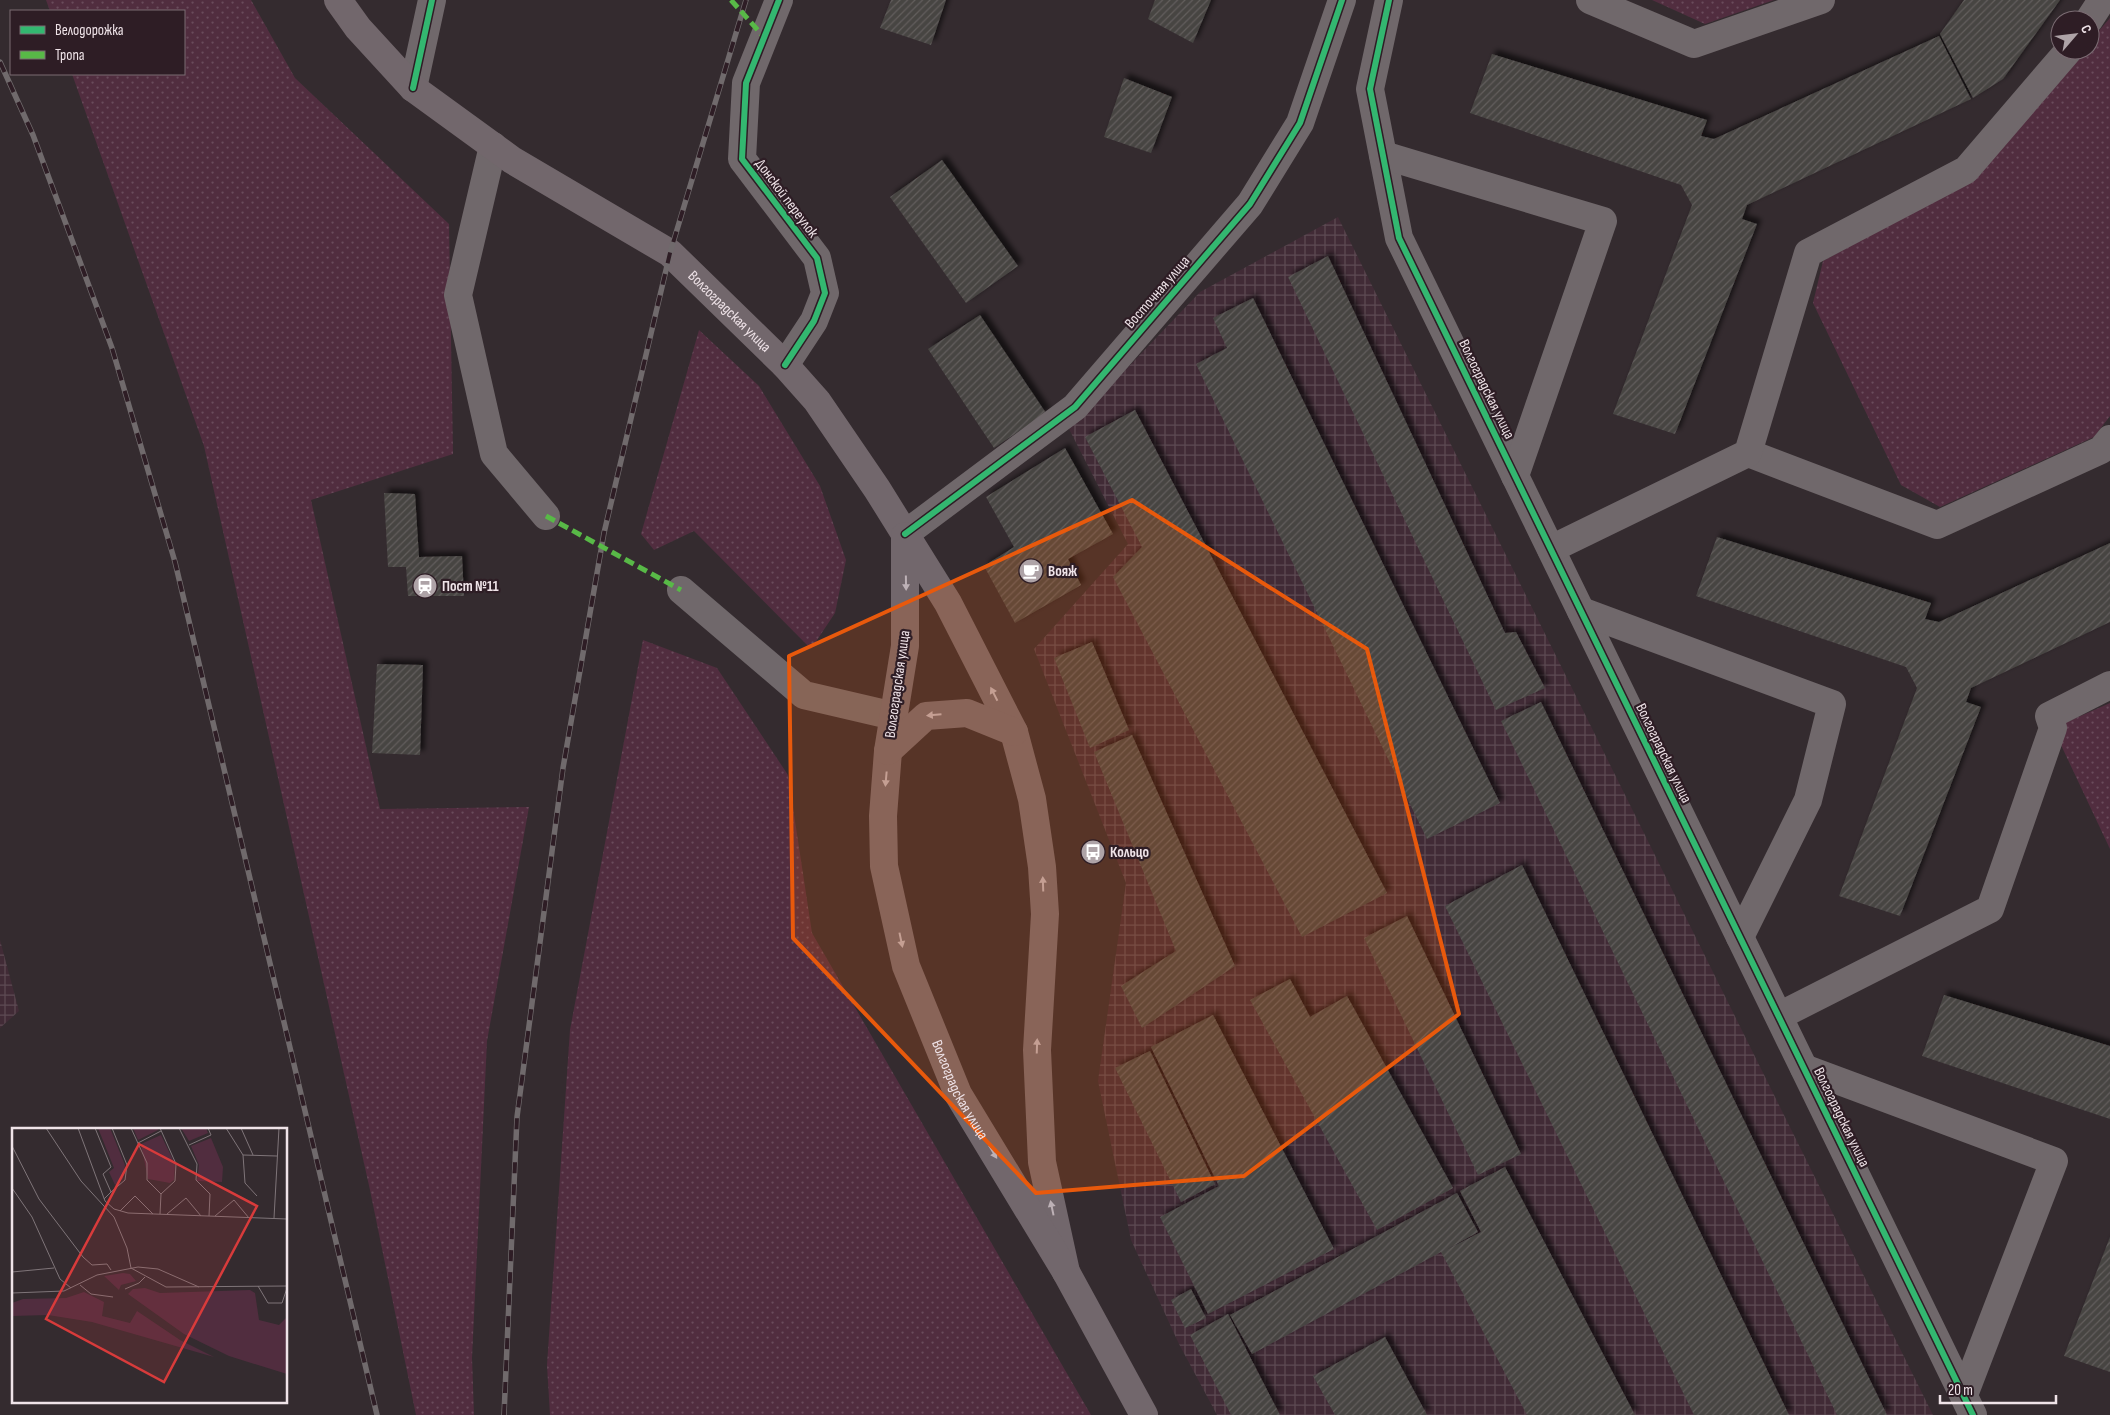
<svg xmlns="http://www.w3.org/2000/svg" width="2110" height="1415" viewBox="0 0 2110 1415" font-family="'Sofia Sans Condensed',sans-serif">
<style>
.industrial{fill:url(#industrial-grid)}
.grass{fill:url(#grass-dots)}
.building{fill:url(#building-hatch);filter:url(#shadow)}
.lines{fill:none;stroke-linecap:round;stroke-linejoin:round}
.minor{stroke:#70686b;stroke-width:28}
.major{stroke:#72676c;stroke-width:28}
.rail-casing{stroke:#706a6c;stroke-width:5.5}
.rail{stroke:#2e1d25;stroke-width:4;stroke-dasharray:11;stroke-linecap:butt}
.quiet{stroke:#58b947;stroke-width:5;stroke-dasharray:10 5;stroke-linecap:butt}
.cycleway-casing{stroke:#2e1d25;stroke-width:9}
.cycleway{stroke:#33b770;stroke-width:6}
.oneway{fill:#bdb1b6}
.marked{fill:#e8590c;fill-opacity:0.2;stroke:#e8590c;stroke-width:4;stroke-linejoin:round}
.labels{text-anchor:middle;stroke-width:4.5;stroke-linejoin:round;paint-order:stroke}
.street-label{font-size:15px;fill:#efe3e8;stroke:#2e1d25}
.poi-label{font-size:15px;font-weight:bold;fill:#efe3e8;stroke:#2e1d25;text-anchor:start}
.inset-road{fill:none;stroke:#7f7579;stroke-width:1}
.view{fill:#d83b3b;fill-opacity:0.15;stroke:#d83b3b;stroke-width:2.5}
.inset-edge{fill:none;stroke:#efe3e8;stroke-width:2.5}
</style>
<defs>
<pattern id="industrial-grid" width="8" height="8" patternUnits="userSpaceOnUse" patternTransform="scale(1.25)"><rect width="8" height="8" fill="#412b36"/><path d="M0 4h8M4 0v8" fill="none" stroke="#5d4a53"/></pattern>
<pattern id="grass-dots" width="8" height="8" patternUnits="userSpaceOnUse" patternTransform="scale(1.25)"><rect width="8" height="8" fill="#512d3f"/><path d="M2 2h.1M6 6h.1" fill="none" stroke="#6a4b5b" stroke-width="1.8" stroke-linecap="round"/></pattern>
<pattern id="building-hatch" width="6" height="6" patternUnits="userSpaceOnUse" patternTransform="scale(1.25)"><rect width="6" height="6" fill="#474442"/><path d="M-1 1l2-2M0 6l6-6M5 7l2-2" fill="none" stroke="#625f5d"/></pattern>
<filter id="shadow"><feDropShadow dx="4.5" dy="-4.5" stdDeviation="2.5" flood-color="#0009"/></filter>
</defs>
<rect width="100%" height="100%" fill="#342b2f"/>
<g class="industrial">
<path d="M 1338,217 L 1933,1415 L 1217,1415 L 1179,1344 L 1131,1240 L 1098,1081 L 1126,883 L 1034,649 L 1128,544 L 1069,429 L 1200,292 Z"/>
<path d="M 0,940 L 19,1011 L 0,1028 Z"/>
</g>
<g class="grass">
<path d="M 46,0 L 251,0 L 295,78 L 449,224 L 453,454 L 311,500 L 380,809 L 529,807 L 487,1041 L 472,1358 L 474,1415 L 416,1415 L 370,1190 L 204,446 L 72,74 L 184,74 L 184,11 L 50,11 Z"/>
<path d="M 1652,0 L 1774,0 L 1705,24 Z"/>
<path d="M 2110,18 L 2110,416 L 2094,437 L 1940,507 L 1901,485 L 1813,303 L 1823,261 L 1977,176 L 2083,50 L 2090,50 L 2090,41 Z"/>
<path d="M 699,330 L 759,386 L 820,486 L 846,560 L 835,613 L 811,649 L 694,531 L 654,550 L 641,534 Z"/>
<path d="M 643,640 L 717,668 L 788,775 L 812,933 L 1091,1415 L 550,1415 L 547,1365 L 570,1030 Z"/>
<path d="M 2110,703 L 2110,849 L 2053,728 Z"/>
</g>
<g class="building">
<path d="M 891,0 L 946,0 L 931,45 L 880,28 Z"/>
<path d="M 1155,0 L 1211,0 L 1193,43 L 1148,19 Z"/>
<path d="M 1964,0 L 2060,0 L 2003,79 L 1973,98 L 1940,34 Z"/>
<path d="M 1939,36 L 1971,99 L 1747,205 L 1742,219 L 1757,224 L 1675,434 L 1613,414 L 1692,205 L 1681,185 L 1470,113 L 1492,54 L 1707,120 L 1701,136 L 1714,139 Z"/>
<path d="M 1124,78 L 1172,97 L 1151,153 L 1104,137 Z"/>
<path d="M 942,160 L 1018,266 L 966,303 L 890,197 Z"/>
<path d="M 1328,256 L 1505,633 L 1516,632 L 1545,688 L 1496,710 L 1288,277 Z"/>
<path d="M 1253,298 L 1500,803 L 1427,839 L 1196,364 L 1227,348 L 1213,318 Z"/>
<path d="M 980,315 L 1046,413 L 994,448 L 928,349 Z"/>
<path d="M 1135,410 L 1387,893 L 1302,937 L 1113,577 L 1142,547 L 1085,437 Z"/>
<path d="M 1065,448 L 1113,534 L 1068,559 L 1081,585 L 1015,623 L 984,566 L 1014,547 L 986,497 Z"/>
<path d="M 384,493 L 415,494 L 419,557 L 462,556 L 464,596 L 408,596 L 406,567 L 388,567 Z"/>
<path d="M 1717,537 L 1931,603 L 1925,619 L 1939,622 L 2110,543 L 2110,622 L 1971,688 L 1966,702 L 1981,707 L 1900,916 L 1839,896 L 1917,688 L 1906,667 L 1696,596 Z"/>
<path d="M 1092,642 L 1129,730 L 1090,748 L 1054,658 Z"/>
<path d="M 377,664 L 423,665 L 420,755 L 372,753 Z"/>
<path d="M 1541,702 L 1887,1415 L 1837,1415 L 1501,721 Z"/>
<path d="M 1132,735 L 1235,966 L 1142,1028 L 1121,986 L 1176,951 L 1094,752 Z"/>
<path d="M 1522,865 L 1789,1415 L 1694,1415 L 1445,906 Z"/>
<path d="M 1407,916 L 1521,1154 L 1478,1175 L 1364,938 Z"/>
<path d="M 1290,979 L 1310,1017 L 1347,996 L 1453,1188 L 1377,1230 L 1250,1000 Z"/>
<path d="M 1944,995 L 2110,1046 L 2110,1119 L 1922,1056 Z"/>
<path d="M 1213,1015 L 1334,1249 L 1208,1314 L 1160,1217 L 1219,1186 L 1151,1047 Z"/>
<path d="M 1150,1051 L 1215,1184 L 1181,1202 L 1115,1068 Z"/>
<path d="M 1505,1167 L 1635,1415 L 1527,1415 L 1441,1252 L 1252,1354 L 1230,1315 L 1457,1193 L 1478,1232 L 1446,1250 L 1481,1232 L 1460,1191 Z"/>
<path d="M 2110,1237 L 2110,1372 L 2064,1356 Z"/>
<path d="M 1191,1289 L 1206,1318 L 1185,1328 L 1171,1300 Z"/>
<path d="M 1228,1314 L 1280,1415 L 1231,1415 L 1190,1335 Z"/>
<path d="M 1385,1337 L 1427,1415 L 1335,1415 L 1313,1376 Z"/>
</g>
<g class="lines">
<g class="minor">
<path d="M 779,0 L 746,83 L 742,159 L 817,258 L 825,293 L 814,321 L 785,365"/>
<path d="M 1389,0 L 1370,89 L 1399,238 L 1973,1415"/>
<path d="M 1590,0 L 1694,44 L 1821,0"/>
<path d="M 2089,20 L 2102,0"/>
<path d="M 413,88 L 432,0"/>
<path d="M 493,146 L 458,295 L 494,454 L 546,516"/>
<path d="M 1383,155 L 1603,221 L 1515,476"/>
<path d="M 1748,453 L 1937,525 L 2101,450 L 2110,439"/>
<path d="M 905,534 L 1075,407 L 1250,204 L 1300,123 L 1342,0"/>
<path d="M 1551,549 L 1748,453 L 1808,253 L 1966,170 L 2069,50"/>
<path d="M 681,590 L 804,695 L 894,716"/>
<path d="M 1581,611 L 1832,704 L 1808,800 L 1740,937"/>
<path d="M 1779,1016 L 1990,909 L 2053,728 L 2049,716 L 2110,685"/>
<path d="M 1804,1068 L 2054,1161 L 1964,1395"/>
</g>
<g class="major">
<path id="s1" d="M 338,0 L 358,28 L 413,88 L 512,160 L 670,253 L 785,365 L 817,401 L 877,489 L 948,603 L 1014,732 L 1032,799 L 1042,867 L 1045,914 L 1037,1050 L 1042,1162 L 1066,1272"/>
<path id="s2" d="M 905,536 L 905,646 L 888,751 L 883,816 L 884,866 L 906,966 L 958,1094 L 1066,1272 L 1144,1415"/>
<path d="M 888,751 L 926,716 L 967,713 L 1014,732"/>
</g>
<defs>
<g id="rail">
<path d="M 0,62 L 33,135 L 112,348 L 175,562 L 377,1415"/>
<path d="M 504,1415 L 517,1117 L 563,768 L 604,533 L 670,253 L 746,0"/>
</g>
</defs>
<use href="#rail" class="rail-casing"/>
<use href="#rail" class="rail"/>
<g class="quiet">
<path d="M 731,0 L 763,36"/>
<path d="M 546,516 L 681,590"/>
</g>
<defs>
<g id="cycleway">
<path d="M 779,0 L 746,83 L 742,159 L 817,258 L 825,293 L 814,321 L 785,365"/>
<path d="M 1389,0 L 1370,89 L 1399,238 L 1973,1415"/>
<path d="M 413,88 L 432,0"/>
<path d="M 905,534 L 1075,407 L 1250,204 L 1300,123 L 1342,0"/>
</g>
</defs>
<use href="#cycleway" class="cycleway-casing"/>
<use href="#cycleway" class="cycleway"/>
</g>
<defs><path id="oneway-solid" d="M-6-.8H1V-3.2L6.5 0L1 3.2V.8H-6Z" transform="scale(1.25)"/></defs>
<g class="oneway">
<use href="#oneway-solid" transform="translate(906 583) rotate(89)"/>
<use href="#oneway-solid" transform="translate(994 694) rotate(-117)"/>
<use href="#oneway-solid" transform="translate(934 715) rotate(175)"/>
<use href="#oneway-solid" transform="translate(886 779) rotate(95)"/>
<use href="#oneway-solid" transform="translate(1043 884) rotate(-92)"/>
<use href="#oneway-solid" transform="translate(901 940) rotate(78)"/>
<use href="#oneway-solid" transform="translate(1037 1046) rotate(-88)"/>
<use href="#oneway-solid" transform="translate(993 1152) rotate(59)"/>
<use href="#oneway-solid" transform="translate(1052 1208) rotate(-102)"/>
</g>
<path class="marked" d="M 1132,500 L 1367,649 L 1459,1014 L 1244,1176 L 1036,1193 L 793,938 L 789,656 Z"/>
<defs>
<symbol id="cafe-disc" viewBox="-11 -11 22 22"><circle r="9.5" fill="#aea3a7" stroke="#2e1d25"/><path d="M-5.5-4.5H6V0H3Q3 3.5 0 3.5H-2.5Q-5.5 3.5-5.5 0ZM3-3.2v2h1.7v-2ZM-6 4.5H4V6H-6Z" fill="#fff"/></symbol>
<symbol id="station-disc" viewBox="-11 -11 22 22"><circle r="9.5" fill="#aea3a7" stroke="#2e1d25"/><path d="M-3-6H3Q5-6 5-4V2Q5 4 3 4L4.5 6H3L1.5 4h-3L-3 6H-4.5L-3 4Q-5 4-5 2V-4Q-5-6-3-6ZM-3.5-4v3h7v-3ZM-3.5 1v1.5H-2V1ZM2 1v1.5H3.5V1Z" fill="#fff"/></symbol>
<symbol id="bus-disc" viewBox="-11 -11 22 22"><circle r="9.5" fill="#aea3a7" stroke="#2e1d25"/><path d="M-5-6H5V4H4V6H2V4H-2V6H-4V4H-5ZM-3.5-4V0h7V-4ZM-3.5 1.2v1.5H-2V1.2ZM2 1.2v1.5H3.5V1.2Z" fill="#fff"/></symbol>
</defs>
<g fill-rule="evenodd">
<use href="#cafe-disc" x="1017" y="557" width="28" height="28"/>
<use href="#station-disc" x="411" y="572" width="28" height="28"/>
<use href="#bus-disc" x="1079" y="838" width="28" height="28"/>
</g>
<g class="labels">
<g class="street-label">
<text transform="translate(787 198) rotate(53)" y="5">Донской переулок</text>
<text transform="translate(1157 292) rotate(-49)" y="5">Восточная улица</text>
<text dy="5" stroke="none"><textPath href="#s1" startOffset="505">Волгоградская улица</textPath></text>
<text transform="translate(1487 389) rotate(64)" y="5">Волгоградская улица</text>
<text transform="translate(897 684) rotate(-82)" y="5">Волгоградская улица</text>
<text transform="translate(1664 753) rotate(64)" y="5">Волгоградская улица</text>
<text dy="5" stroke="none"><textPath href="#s2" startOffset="569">Волгоградская улица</textPath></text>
<text transform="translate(1842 1117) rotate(64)" y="5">Волгоградская улица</text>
</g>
<g class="poi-label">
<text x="1048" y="576">Вояж</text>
<text x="442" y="591">Пост №11</text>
<text x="1110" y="857">Кольцо</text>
</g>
</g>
<g transform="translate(12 1128)">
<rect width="275" height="275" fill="#342b2f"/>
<path d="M 86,0 L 98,0 L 113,37 L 111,51 L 103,57 L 97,44 L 102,40 ZM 121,0 L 145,0 L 146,2 L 126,12 ZM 169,0 L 194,0 L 196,5 L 177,13 ZM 149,7 L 163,36 L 162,52 L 158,55 L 136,51 L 129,16 ZM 199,10 L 211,39 L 210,54 L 185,53 L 187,37 L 179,18 ZM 111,145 L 118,146 L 124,153 L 109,157 L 107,162 L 92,148 ZM 133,160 L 148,165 L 238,162 L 243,165 L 247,192 L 267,197 L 275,189 L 275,246 L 217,228 L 172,206 L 116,166 L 121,161 ZM 72,164 L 92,174 L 90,188 L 118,195 L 125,183 L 168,212 L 202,229 L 80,194 L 36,187 L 0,188 L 0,175 L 11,171 L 54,170 Z" fill="#512d3f"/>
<path class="inset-road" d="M 34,0 L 69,53 L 102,89 L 115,120 L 119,140M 66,0 L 93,73 L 102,81 L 116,85 L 275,91M 83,0 L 99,39 L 91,46 L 99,64 L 92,71M 119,0 L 135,35 L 135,52 L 149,66 L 148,86M 148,0 L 164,36 L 163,53 L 149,66M 167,0 L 185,36 L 184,52 L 198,66 L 197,88M 214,0 L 231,27 L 265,28M 229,0 L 241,27M 126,15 L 149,3M 177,17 L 199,7 L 196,0M 0,18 L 27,71 L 71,129 L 80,137 L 95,136 L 99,142M 231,27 L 233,55 L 245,68M 0,60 L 20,89 L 48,151 L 59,160M 99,64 L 113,52 L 115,37 L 100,0M 108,83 L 123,68 L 141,86M 155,86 L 174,70 L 189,88M 203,88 L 222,72 L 237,90M 262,90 L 267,0M 119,140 L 154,159 L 275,158M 0,144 L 42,140M 68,157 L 79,166 L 101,169M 246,158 L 256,175 L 270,175 L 275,160M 113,161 L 127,155 L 133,149M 0,165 L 52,163 L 85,147 L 126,139 L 146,141 L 187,159"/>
<path class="view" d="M 127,16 L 245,78 L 152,254 L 34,191 Z"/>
<rect width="275" height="275" class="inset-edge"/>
</g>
<rect x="10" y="10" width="175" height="65" fill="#2e1d25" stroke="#7b6c73"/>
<rect x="20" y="26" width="25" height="8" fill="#33b770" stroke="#7b6c73"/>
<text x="55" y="35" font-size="15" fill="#efe3e8">Велодорожка</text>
<rect x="20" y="51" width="25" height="8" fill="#58b947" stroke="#7b6c73"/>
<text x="55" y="60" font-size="15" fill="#efe3e8">Тропа</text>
<g transform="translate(2075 35) rotate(62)"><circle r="24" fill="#2e1d25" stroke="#7b6c73"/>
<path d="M0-4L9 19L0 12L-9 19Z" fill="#aea3a7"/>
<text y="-8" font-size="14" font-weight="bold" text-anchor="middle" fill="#efe3e8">С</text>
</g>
<path d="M1940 1395v8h116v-8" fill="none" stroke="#efe3e8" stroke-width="2.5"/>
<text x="1948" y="1395" font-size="15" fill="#efe3e8" stroke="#2e1d25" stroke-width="4" paint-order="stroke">20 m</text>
</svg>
